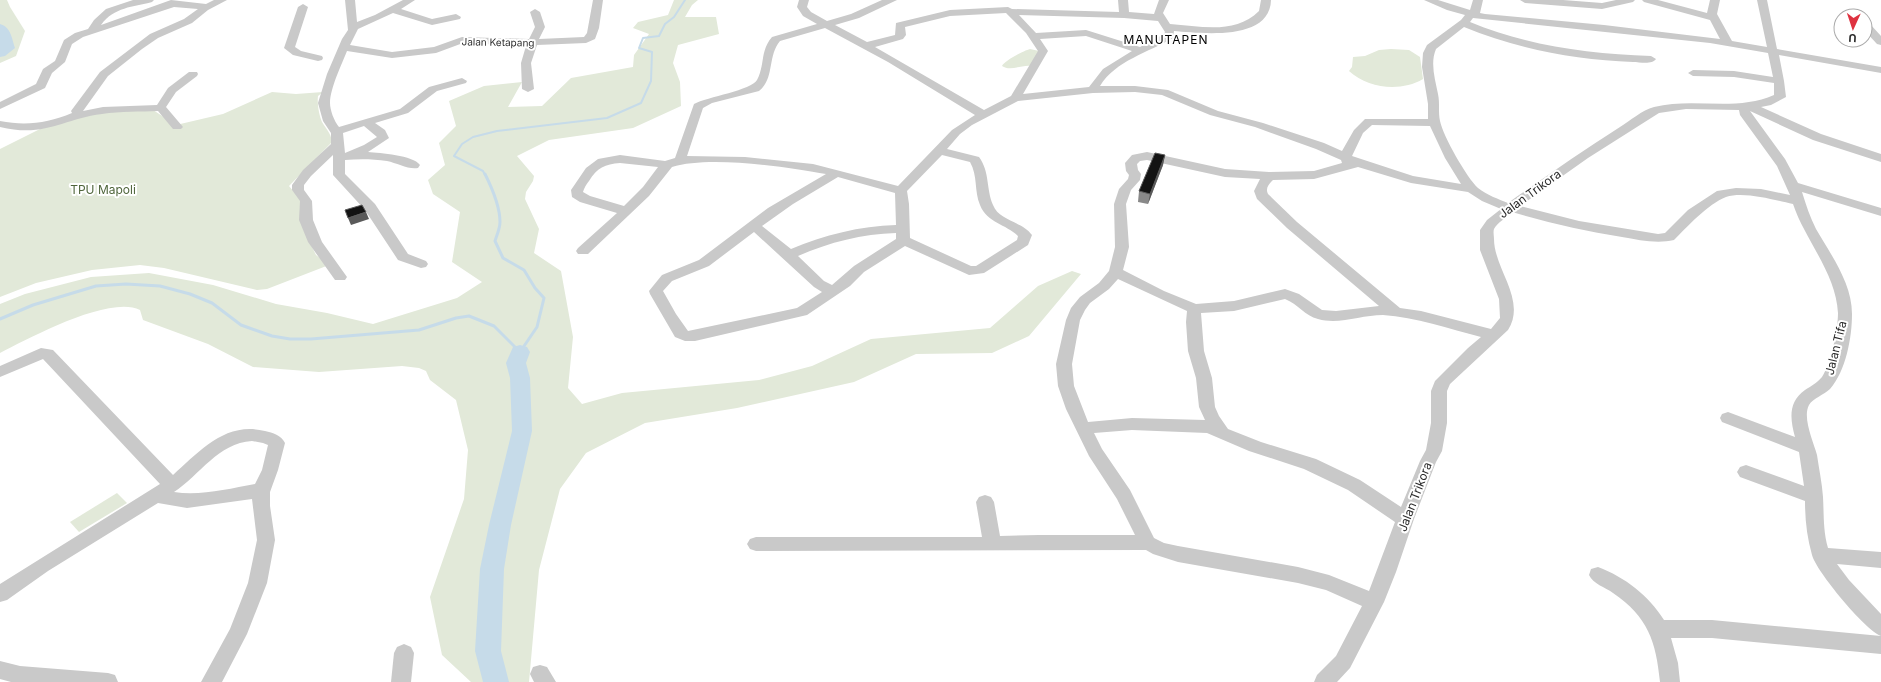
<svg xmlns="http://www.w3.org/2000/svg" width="1881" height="682" viewBox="0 0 1881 682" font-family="Inter,sans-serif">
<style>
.green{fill:#e2e9d9}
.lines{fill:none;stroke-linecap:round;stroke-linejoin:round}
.stream-far1{stroke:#c6dbe9;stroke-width:2}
.stream{stroke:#c6dbe9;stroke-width:3}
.river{fill:#c6dbe9;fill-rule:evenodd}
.minor{fill:#c9c9c9;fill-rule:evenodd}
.wall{fill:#898989}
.shaded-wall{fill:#5a5a5a}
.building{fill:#131313;stroke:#5a5a5a}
.labels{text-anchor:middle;stroke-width:4;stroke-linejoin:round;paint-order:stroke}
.far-street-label{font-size:10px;fill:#2c2c2c;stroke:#fff}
.far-quarter-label{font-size:12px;letter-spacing:1px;fill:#000;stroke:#fff}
.park-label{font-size:12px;fill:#4f653b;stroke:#fff}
.street-label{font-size:12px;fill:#2c2c2c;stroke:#fff}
</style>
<rect width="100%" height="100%" fill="#fff"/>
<g class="green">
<path d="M 0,0 L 7,0 L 10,7 L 25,31 L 16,56 L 0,63 Z"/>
<path d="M 674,0 L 698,0 L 692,5 L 685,17 L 716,17 L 719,34 L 678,45 L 673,63 L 680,82 L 681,106 L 633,128 L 549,140 L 517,156 L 534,176 L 533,181 L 526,192 L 525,199 L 539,229 L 534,253 L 561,271 L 573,337 L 568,388 L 582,404 L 622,393 L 759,380 L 812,366 L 871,339 L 990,328 L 1038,286 L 1072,271 L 1081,274 L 1029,336 L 992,353 L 916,354 L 854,382 L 737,408 L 645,423 L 586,453 L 560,489 L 539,570 L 529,682 L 471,682 L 442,655 L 430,597 L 464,499 L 468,450 L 456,400 L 430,380 L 426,371 L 419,368 L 402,366 L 319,372 L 253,367 L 208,344 L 143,320 L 140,310 C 109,295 30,338 0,353 L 0,304 L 25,294 L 91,277 L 149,273 L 213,285 L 276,304 L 327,313 L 373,324 L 457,298 L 482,282 L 452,262 L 460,212 L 433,194 L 428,180 L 445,165 L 439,143 L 456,126 L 449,101 L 484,86 L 522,82 L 508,107 L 542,106 L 571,78 L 633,67 L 634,55 L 649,34 L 633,28 L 638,22 L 668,15 Z"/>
<path d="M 1030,49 L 1039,51 L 1032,66 C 1022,64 1011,72 1002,66 C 1004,61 1023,51 1030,49 Z"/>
<path d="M 1391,49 L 1409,50 L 1420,57 L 1423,79 C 1401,92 1369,89 1349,71 L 1352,67 L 1353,57 L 1365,56 L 1379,50 Z"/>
<path d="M 272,92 L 296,94 L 323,92 L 318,96 C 317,103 319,115 322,122 C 326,129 331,133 332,142 L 289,186 L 300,199 L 311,245 L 316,255 L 329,265 L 267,289 L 257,290 L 164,268 L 140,265 L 92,270 L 36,283 L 0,297 L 0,149 L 40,129 L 80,114 L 150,108 L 176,125 L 223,114 Z"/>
<path d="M 117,493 L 127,503 L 79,532 L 70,522 Z"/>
</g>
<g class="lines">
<path class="stream-far1" d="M 485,175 L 483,171 L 454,156 L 462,144 L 473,137 L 497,131 L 607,118 L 641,103 L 651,81 L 652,52 L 639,48 L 643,38 L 659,36 L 665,24 L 674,17 L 685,0"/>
<path class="stream" d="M 0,319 L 33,305 L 96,286 L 126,284 L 160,286 L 190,294 L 212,303 L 241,325 L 272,336 L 290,339 L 311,339 L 419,330 L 456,318 L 469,316 L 494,326 L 520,352 L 537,327 L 544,298 L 535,288 L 524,270 L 503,258 L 495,241 C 497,235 500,228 500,222 C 500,206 492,188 485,174"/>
<g class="river">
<path d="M 0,24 C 11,27 12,39 15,48 L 5,56 L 0,57 Z"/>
<path d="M 520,345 L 527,347 L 530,352 L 526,363 L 530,378 L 532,431 L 511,525 L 504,569 L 501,651 L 509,682 L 483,682 L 475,651 L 480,569 L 489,525 L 512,431 L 510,378 L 506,363 L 513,347 Z"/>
</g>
<g class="minor">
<path d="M 133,0 L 154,0 L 152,2 C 133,7 114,7 101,25 L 171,0 L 206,4 L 214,0 L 227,0 L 208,10 L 192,23 L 158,38 L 142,49 L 108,76 L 83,111 L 103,107 L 157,105 L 168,88 L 189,72 L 197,72 L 198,74 L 197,76 L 176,92 L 166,107 L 183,127 L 181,129 L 173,129 L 158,111 C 140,112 121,111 102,114 C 62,119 45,138 0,127 L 0,121 C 26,126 48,123 72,113 L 71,111 L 100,72 L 150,34 L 184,19 L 198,9 L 174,7 L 83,37 L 72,44 L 65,62 L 52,73 L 45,88 L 0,109 L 0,102 L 36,84 L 43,69 L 55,61 L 64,40 L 75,33 L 88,29 L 94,20 L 106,9 Z"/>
<path d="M 345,0 L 355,0 L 357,22 L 375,15 L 403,0 L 415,0 L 401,9 L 432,19 L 456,14 L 461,17 L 460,19 L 432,25 L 393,13 L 358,29 L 350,45 L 392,52 L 434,47 L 462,37 L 529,39 L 535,27 L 530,12 L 535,9 L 540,12 L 545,27 L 539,39 L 584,37 L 587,33 L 593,0 L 603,0 L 599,28 L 595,39 L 586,43 L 537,45 L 531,63 L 534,89 L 528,92 L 522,89 L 521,63 L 526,46 L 463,43 L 436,53 L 392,58 L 347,51 C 342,64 330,88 330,103 C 330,110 334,121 339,127 L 400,109 L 429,87 L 462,78 L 467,81 L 466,83 L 437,91 L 408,113 L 375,123 L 385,130 L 389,138 L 368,152 C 380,153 413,155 420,165 L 418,168 C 409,170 397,163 387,161 C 373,159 359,159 345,160 L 345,174 L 375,204 L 408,254 L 426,261 L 428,264 L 426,267 L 421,268 L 398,260 L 365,210 L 333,175 L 333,155 L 311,176 L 304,185 L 304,190 L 312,201 L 313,220 L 322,242 L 347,277 L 345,280 L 335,280 L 308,242 L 299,220 L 300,201 L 292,190 L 292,185 L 303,170 L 331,144 L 331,133 L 323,121 L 318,103 L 327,74 L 342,39 L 348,30 ZM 364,126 L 377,137 L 364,145 L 345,153 L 343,133 Z"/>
<path d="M 799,0 L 809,0 L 807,7 L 811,12 L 827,21 L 851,14 L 882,0 L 897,0 L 859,18 L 835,25 L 867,42 L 895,35 L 896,23 L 950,10 L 1008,7 L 1012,9 L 1119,12 L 1118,0 L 1128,0 L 1129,12 L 1154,14 L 1159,0 L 1169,0 L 1163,13 L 1170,24 C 1201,26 1235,35 1259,11 L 1261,0 L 1271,0 C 1270,42 1200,33 1174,31 L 1173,38 C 1149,52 1115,61 1100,86 L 1135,86 L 1168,90 L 1218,111 L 1263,123 L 1324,143 L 1342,151 L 1354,130 L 1365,119 L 1428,119 L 1428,104 L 1422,67 L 1423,53 L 1427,45 L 1461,20 L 1465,15 L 1447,10 L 1424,0 L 1438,0 L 1470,10 L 1473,0 L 1483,0 L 1480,13 L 1485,14 L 1604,25 L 1720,39 L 1710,20 L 1644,2 L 1642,0 L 1658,0 L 1707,13 L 1710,0 L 1720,0 L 1717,14 L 1732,41 L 1767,47 L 1757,0 L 1767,0 L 1777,49 L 1881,67 L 1881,73 L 1779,55 L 1784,81 L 1786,97 L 1771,105 L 1761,107 L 1821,134 L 1881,154 L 1881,162 L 1813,140 L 1750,111 L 1785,159 L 1798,183 L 1881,208 L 1881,216 L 1802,192 C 1806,205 1810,217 1816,229 C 1831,255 1852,283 1852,314 C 1852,337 1846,371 1830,389 C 1824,395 1813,398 1809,405 C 1802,418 1814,443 1817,455 C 1819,469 1822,483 1823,497 C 1824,515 1823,531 1828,548 L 1881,552 L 1881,568 L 1837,564 L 1849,580 L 1881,614 L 1881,636 C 1865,630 1816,571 1812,555 C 1807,537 1805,520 1805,501 L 1740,477 L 1737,472 L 1740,467 L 1746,465 L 1804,486 L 1799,452 L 1722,422 L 1720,418 L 1722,414 L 1728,412 L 1795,437 C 1790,419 1788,402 1805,390 C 1811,386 1817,383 1822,377 C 1831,363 1838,330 1838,313 C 1836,273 1805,240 1793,204 C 1774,200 1744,191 1726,197 C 1708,204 1687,227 1674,240 C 1657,244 1639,240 1622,237 C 1585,231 1548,223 1512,212 C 1507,217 1497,223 1494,229 C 1493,232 1494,236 1494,239 C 1494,269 1527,300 1508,330 L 1450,384 L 1447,391 L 1447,423 L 1442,451 L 1436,462 L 1414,519 L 1396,572 L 1384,602 L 1350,668 L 1337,682 L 1314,682 L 1317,675 L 1336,656 L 1362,606 L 1326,590 L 1298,583 L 1178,562 L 1153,554 L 1146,550 L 756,551 L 750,549 L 747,544 L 750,539 L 756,537 L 982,537 L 976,502 L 979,497 L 985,495 L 991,497 L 994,502 L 1000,536 L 1039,535 L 1135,535 L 1117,499 L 1089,456 L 1066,409 L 1058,386 L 1056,364 L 1066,320 L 1071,308 L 1080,297 L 1099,283 L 1109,271 L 1115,247 L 1114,204 L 1119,189 L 1128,179 L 1129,175 L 1126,171 L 1125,163 L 1132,155 L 1147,152 L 1225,169 L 1269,172 L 1314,171 L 1342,163 L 1341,160 L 1316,149 L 1255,127 L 1210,115 L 1162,95 L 1135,92 L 1093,93 L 1018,101 L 972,125 L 960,134 L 947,149 L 979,157 C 990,172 986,189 993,205 C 999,221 1022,221 1032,235 L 1028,245 L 984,273 L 969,275 L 905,246 L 864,272 L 850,286 L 807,315 L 695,341 L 685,341 L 675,337 L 650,294 L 649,291 L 662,275 L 699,260 L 768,208 L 826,174 C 787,167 709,155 672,167 L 649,196 L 588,254 L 578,254 L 576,251 L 578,248 L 617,213 L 580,202 L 572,197 L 571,190 L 586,168 L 598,159 L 620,155 L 665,161 L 675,158 L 694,104 C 707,97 752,90 757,80 C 765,65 760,51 772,37 L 817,24 L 803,16 L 797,7 ZM 1006,13 L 1026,33 L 1038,51 L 1011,96 L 984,110 L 875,47 L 903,39 L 906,35 L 905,27 L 950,16 ZM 1019,15 L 1124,18 L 1158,21 L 1165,32 L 1164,34 L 1140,47 L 1086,30 L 1036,33 ZM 1473,18 L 1710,43 L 1768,53 L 1773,77 L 1734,71 L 1693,70 L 1688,73 L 1693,76 L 1734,77 L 1774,83 L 1774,95 C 1736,112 1693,97 1654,107 C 1642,110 1630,121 1620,127 C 1582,151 1545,177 1508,203 C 1498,199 1487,195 1478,188 C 1467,178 1443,136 1440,121 C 1438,112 1440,103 1438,94 C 1435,79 1430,63 1436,49 L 1464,27 C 1518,49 1575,60 1633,62 C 1640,62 1652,65 1656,59 L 1651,56 C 1588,54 1528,46 1470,22 ZM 825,28 L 888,62 L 975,115 L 952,130 L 898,186 L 813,164 L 745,157 L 687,156 L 703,108 L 712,103 L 759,91 C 775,78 767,57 780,41 ZM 1086,36 L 1132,51 L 1103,69 L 1089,87 L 1023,94 L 1048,51 L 1040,39 ZM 1686,109 L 1739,110 L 1740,115 L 1777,166 L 1790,195 L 1761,189 L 1736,188 L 1717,191 L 1688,210 L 1665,233 L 1658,234 L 1579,221 L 1520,206 L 1588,158 L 1659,113 ZM 1372,125 L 1430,126 L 1445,158 L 1461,184 L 1413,176 L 1352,156 L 1363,133 ZM 942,155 L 970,162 C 978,176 974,191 980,205 C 987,223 1006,224 1018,236 L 1017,240 L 976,266 L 971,266 L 910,238 L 909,204 L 907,191 ZM 1147,160 L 1225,177 L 1260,179 L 1254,191 L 1257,199 L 1287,228 L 1379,306 L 1336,311 L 1322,310 L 1299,294 L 1285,289 L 1234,301 L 1196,304 L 1164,291 L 1123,270 L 1129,247 L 1126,204 L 1131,190 L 1140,180 L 1141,174 L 1138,170 L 1137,164 L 1140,161 ZM 620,163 L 658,167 L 643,187 L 624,206 L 590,196 L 583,192 C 584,188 586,185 589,181 C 597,168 605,164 620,163 ZM 1358,167 L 1411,183 L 1468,192 L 1482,201 L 1501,209 L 1487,220 L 1480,230 L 1480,250 L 1499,299 L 1500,318 L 1491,329 L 1421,311 L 1400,308 L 1297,222 L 1268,194 C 1265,188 1269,184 1273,180 L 1314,179 ZM 838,177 L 895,193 L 896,225 C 860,226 824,235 791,249 L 762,226 L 793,204 ZM 754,232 L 814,287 L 822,292 L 797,308 L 688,331 L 676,314 L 663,291 L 672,281 L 709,266 ZM 896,233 L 896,239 L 854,266 L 832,285 L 824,281 L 798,256 C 830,242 862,234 896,233 ZM 1118,279 L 1187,311 L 1186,322 L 1188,351 L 1196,378 L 1199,407 L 1205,420 L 1132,418 L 1088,422 L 1074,386 L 1072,364 L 1080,320 L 1085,310 L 1090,303 L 1109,289 ZM 1285,299 C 1298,304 1305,316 1318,319 C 1339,325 1361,315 1383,315 C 1416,317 1449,329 1481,337 L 1468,348 L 1435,381 L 1431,391 L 1431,423 L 1426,450 L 1420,461 L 1401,507 L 1360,480 L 1316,459 L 1261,442 L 1228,429 L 1219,416 L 1215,407 L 1212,378 L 1204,351 L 1201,313 L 1234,311 ZM 1132,430 L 1207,433 L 1249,451 L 1304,469 L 1348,490 L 1395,522 L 1369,591 L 1329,575 L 1298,567 L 1178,546 L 1164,543 L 1154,538 L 1130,490 L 1102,449 L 1094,433 Z"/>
<path d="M 1520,0 L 1563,0 L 1602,3 L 1616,0 L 1635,0 L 1633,2 L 1602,9 L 1525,3 Z"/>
<path d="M 303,4 L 308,7 L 295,47 L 301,51 L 322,56 L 323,58 L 322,60 L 318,61 L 293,55 L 284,48 L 298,7 Z"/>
<path d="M 1865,23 L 1870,24 L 1881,36 L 1881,45 L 1877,44 L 1865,31 Z"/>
<path d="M 41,348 L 53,350 L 173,475 C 199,452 225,421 265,431 C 273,433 281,435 285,443 L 278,470 L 270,492 L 270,506 L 275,540 L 267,583 L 247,634 L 222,682 L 201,682 L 230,629 L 248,583 L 257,540 L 252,499 L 187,508 L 158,503 L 48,571 L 7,600 L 0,602 L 0,584 L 160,484 L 43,359 L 0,377 L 0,366 ZM 252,441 L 263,443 L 268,445 L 262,470 L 255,484 C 228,489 200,496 174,492 C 200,475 218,443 252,441 Z"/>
<path d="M 1598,567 C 1625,577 1649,596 1664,620 L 1712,620 L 1881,636 L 1881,654 L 1712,638 L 1671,638 L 1678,663 L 1680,682 L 1660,682 C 1656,641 1648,617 1613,593 C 1605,587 1593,584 1589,575 L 1591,569 Z"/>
<path d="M 404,644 L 411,647 L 414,653 L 411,682 L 391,682 L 394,653 L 397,647 Z"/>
<path d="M 0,661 L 20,666 L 108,673 L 115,675 L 118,682 L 11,682 L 0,679 Z"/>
<path d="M 540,665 L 547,667 L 556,682 L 534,682 L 530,674 L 533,667 Z"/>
</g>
</g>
<path class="wall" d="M 1165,155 L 1163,165 L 1148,204 L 1138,202 L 1139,191 Z"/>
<g class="shaded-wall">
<path d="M 1165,155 L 1163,165 L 1148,204 L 1150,194 Z"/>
<path d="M 366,212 L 369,219 L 351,225 L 348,218 Z"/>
</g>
<g class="building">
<path d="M 1155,153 L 1165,155 L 1150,194 L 1139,191 Z"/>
<path d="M 362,205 L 366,212 L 348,218 L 345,210 Z"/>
</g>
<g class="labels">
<g class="far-street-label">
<text transform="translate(498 42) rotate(1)" y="4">Jalan Ketapang</text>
</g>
<g class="far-quarter-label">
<text x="1166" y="44">MANUTAPEN</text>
</g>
<g class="park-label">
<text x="103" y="194">TPU Mapoli</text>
</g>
<g class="street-label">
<text transform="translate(1530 194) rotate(-36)" y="4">Jalan Trikora</text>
<text transform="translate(1836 348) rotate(-76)" y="4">Jalan Tifa</text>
<text transform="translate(1415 497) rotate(-69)" y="4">Jalan Trikora</text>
</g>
</g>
<g transform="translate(1853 28) rotate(183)"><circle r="19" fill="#ffffff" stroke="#ababab"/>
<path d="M0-3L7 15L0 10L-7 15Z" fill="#de3240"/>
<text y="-6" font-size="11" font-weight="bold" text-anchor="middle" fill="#2c2c2c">U</text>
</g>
</svg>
